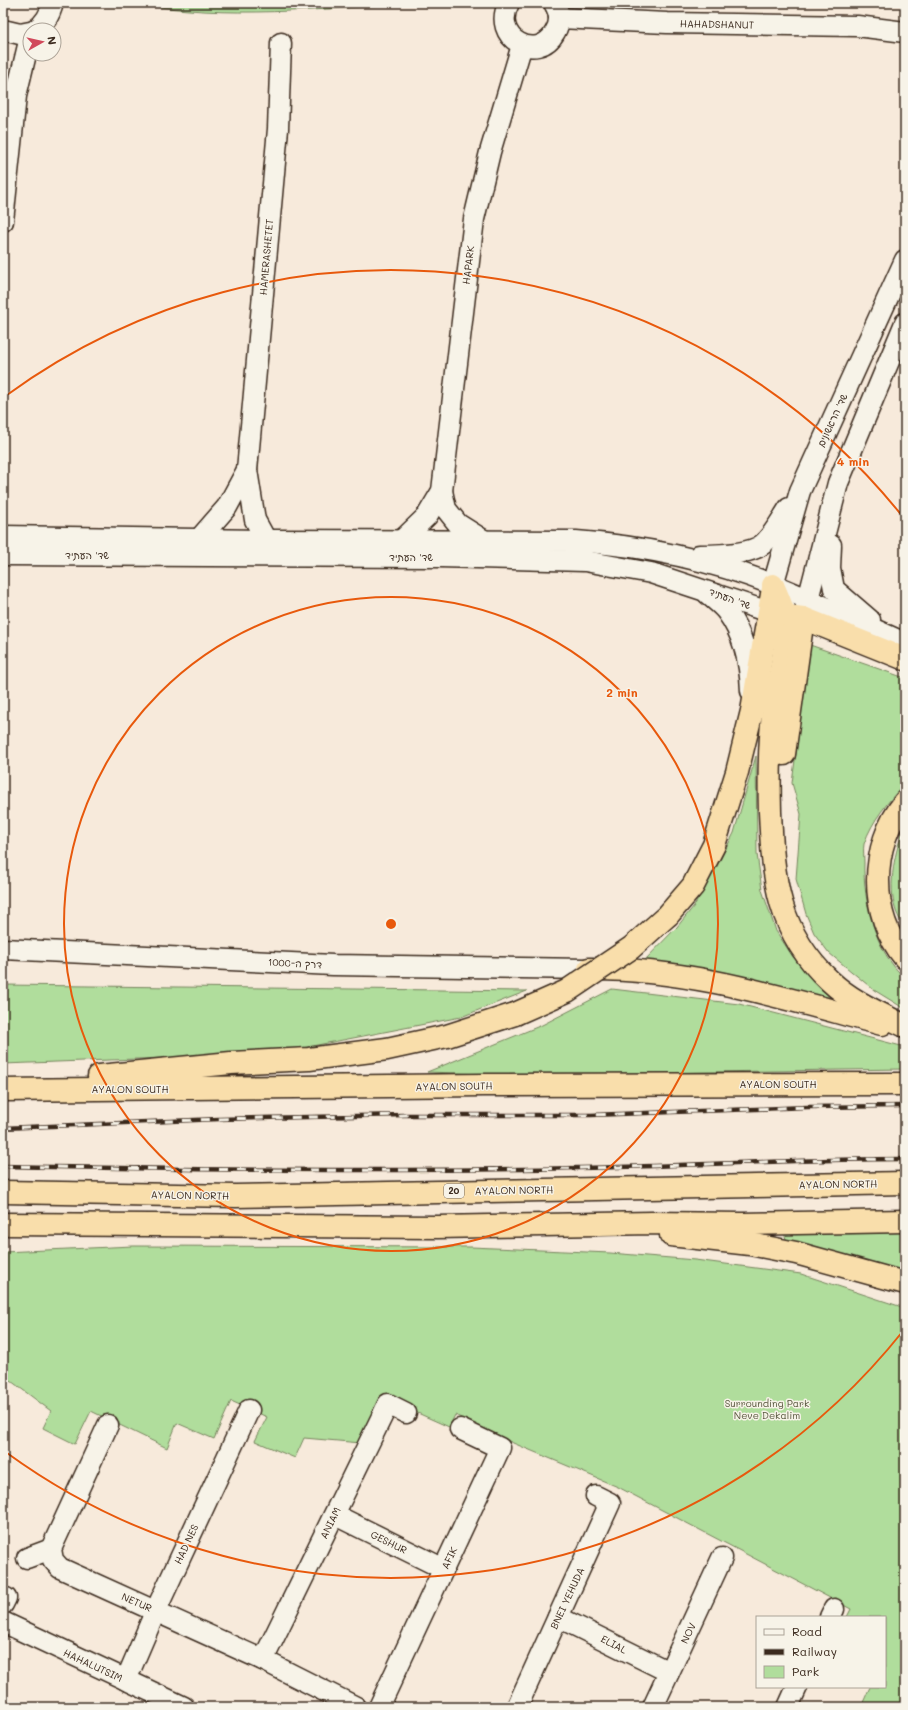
<svg xmlns="http://www.w3.org/2000/svg" width="908" height="1710" viewBox="0 0 908 1710" font-family="Mali,'Playpen Sans Hebrew',sans-serif">
<style>
.green{fill:#b0dd9c;stroke:#76845d}
.lines{fill:none;stroke-linecap:round;stroke-linejoin:round}
.minor-casing{stroke:#3b2a1e;stroke-width:23}
.highway-casing{stroke:#3b2a1e;stroke-width:25}
.minor{stroke:#f7f3e8;stroke-width:20}
.highway{stroke:#f9deab;stroke-width:22}
.rail-casing{stroke:#3b2a1e;stroke-width:4.5}
.rail{stroke:#f7f3e8;stroke-width:3;stroke-dasharray:9;stroke-linecap:butt}
.highway-bridge-casing{stroke:#3b2a1e;stroke-width:25;stroke-linecap:butt}
.highway-bridge{stroke:#f9deab;stroke-width:22}
.ring{fill:none;stroke:#e8590c;stroke-width:2}
.labels{text-anchor:middle;stroke-width:3;stroke-linejoin:round;paint-order:stroke}
.shield{fill:#f7f3e8;stroke:#73665b;stroke-width:1}
.shield-label{font-size:9px;font-weight:bold;fill:#3b2a1e}
.street-label{font-size:10px;fill:#3b2a1e;stroke:#f7f3e8}
.park-label{font-size:10px;fill:#58573e;stroke:#f7f3e8}
.centre{fill:#e8590c;stroke:#f7f3e8;stroke-width:2}
.ring-label{font-size:12px;text-anchor:middle;font-weight:bold;fill:#e8590c;stroke:#f7f3e8;stroke-width:3;stroke-linejoin:round;paint-order:stroke}
</style>
<rect width="100%" height="100%" fill="#f7eadb"/>
<filter id="ink" filterUnits="userSpaceOnUse"><feTurbulence type="fractalNoise" baseFrequency=".025" numOctaves="2"/><feDisplacementMap in="SourceGraphic" scale="8" xChannelSelector="R" yChannelSelector="G"/><feConvolveMatrix kernelMatrix="1 2 1 2 8 2 1 2 1" color-interpolation-filters="sRGB"/></filter>
<g filter="url(#ink)">
<g class="green">
<path d="M 134,3 L 414,3 C 321,9 226,20 134,3 Z"/>
<path d="M 810,645 L 905,678 L 905,783 C 889,801 872,820 864,844 C 863,849 864,857 864,863 C 863,901 875,952 905,978 L 905,1009 L 874,990 L 829,953 L 814,933 L 806,914 L 796,879 L 801,814 L 792,783 Z"/>
<path d="M 756,756 L 757,854 L 762,890 L 776,931 L 793,957 L 818,984 L 852,1008 L 642,963 L 677,927 L 694,906 L 714,872 L 734,833 Z"/>
<path d="M 905,826 L 905,928 C 902,923 898,917 896,911 C 887,885 895,850 905,826 Z"/>
<path d="M 3,985 L 527,991 L 461,1017 L 271,1054 L 3,1064 Z"/>
<path d="M 612,989 L 739,1004 L 905,1047 L 905,1069 L 512,1075 L 427,1072 L 542,1025 Z"/>
<path d="M 905,1232 L 905,1275 L 787,1242 L 784,1233 Z"/>
<path d="M 133,1246 L 471,1247 L 610,1253 L 695,1260 L 801,1274 L 905,1308 L 905,1707 L 861,1707 L 870,1687 L 885,1687 L 885,1617 L 847,1617 L 851,1609 L 618,1487 L 513,1443 L 455,1415 L 449,1427 L 384,1398 L 361,1443 L 304,1438 L 295,1458 L 255,1441 L 267,1417 L 231,1401 L 214,1439 L 177,1423 L 167,1448 L 91,1411 L 75,1444 L 43,1428 L 51,1411 L 3,1375 L 3,1252 Z"/>
</g>
<g class="lines">
<defs>
<g id="minor">
<path d="M 509,3 C 490,38 538,64 555,32 C 561,22 560,13 554,3"/>
<path d="M 559,18 L 667,23 L 857,26 L 905,32"/>
<path d="M 3,30 L 20,34 L 30,32"/>
<path d="M 35,30 C 45,24 50,15 53,3"/>
<path d="M 3,221 L 16,96 L 30,37"/>
<path d="M 442,491 L 446,509 L 458,524 L 485,541"/>
<path d="M 3,536 L 266,540 L 576,541 C 644,546 711,560 774,585 C 819,603 862,624 905,643"/>
<path d="M 199,539 L 227,507 L 247,470"/>
<path d="M 266,540 L 255,520 L 247,470 L 278,129 L 281,43"/>
<path d="M 401,541 L 427,516 L 442,491 L 474,219 L 490,152 L 522,45"/>
<path d="M 831,545 L 830,568 L 834,589 L 870,620"/>
<path d="M 3,555 L 440,557 L 585,561 L 651,573 L 769,612 L 785,609"/>
<path d="M 699,555 C 716,555 750,555 763,544 C 774,534 781,520 789,508"/>
<path d="M 773,585 L 800,491 L 905,260"/>
<path d="M 707,593 C 713,599 722,605 727,612 C 744,635 750,664 751,691"/>
<path d="M 805,611 L 838,483 L 905,323"/>
<path d="M 3,949 L 333,965 L 587,969"/>
<path d="M 108,1425 L 51,1549 L 53,1560 L 60,1568 L 263,1660 L 356,1707"/>
<path d="M 335,1515 L 444,1569"/>
<path d="M 27,1558 L 51,1549"/>
<path d="M 3,1604 L 6,1598"/>
<path d="M 558,1617 L 669,1672"/>
<path d="M 830,1617 L 834,1609"/>
<path d="M 3,1622 L 184,1707"/>
<path d="M 263,1660 L 388,1404 L 406,1413"/>
<path d="M 126,1680 L 156,1610 L 249,1410"/>
<path d="M 379,1707 L 500,1448 L 460,1429"/>
<path d="M 517,1707 L 610,1503 L 596,1496"/>
<path d="M 653,1707 L 722,1558"/>
<path d="M 788,1707 L 797,1687"/>
</g>
<g id="highway">
<path d="M 773,585 C 777,595 783,606 784,616 C 789,646 778,677 774,706 C 769,742 769,776 770,812 C 773,878 777,932 830,981 C 851,1001 879,1013 905,1026"/>
<path d="M 788,616 L 803,618 L 905,659"/>
<path d="M 784,754 L 803,618"/>
<path d="M 905,802 C 869,846 869,915 905,958"/>
<path d="M 668,915 L 693,886 L 714,845 L 737,772 L 752,711 L 773,588"/>
<path d="M 589,969 C 690,968 786,999 882,1024"/>
<path d="M 99,1076 L 231,1063 L 309,1059 L 387,1049 L 447,1036 L 515,1014"/>
<path d="M 3,1090 L 484,1085 L 905,1084"/>
<path d="M 3,1192 L 236,1196 L 905,1183"/>
<path d="M 3,1224 L 438,1227 L 652,1223 L 742,1224 L 905,1221"/>
<path d="M 671,1235 L 750,1244 L 796,1253 L 905,1283"/>
</g>
</defs>
<use href="#minor" class="minor-casing"/>
<use href="#highway" class="highway-casing"/>
<use href="#minor" class="minor"/>
<use href="#highway" class="highway"/>
<defs>
<g id="rail">
<path d="M 3,1128 L 219,1119 L 405,1115 L 591,1115 L 808,1107 L 905,1106"/>
<path d="M 3,1166 C 195,1170 387,1172 579,1168 C 688,1166 796,1159 905,1159"/>
</g>
</defs>
<use href="#rail" class="rail-casing"/>
<use href="#rail" class="rail"/>
<defs>
<path id="highway-bridge" d="M 515,1014 L 567,991 L 631,948 L 668,915"/>
</defs>
<use href="#highway-bridge" class="highway-bridge-casing"/>
<use href="#highway-bridge" class="highway-bridge"/>
</g>
</g>
<g class="ring">
<circle cx="391" cy="924" r="327"/>
<path d="M903 1331A654 654 0 0 1 7 1453M7 395A654 654 0 0 1 903 517"/>
</g>
<g class="labels">
<rect class="shield" x="444" y="1184" width="20" height="14" rx="3"/>
<g class="shield-label">
<text x="454" y="1194">20</text>
</g>
<g class="street-label">
<text transform="translate(717 24) rotate(1)" y="4">HAHADSHANUT</text>
<text transform="translate(266 257) rotate(-85)" y="4">HAMERASHETET</text>
<text transform="translate(468 265) rotate(-83)" y="4">HAPARK</text>
<text transform="translate(832 420) rotate(-65)" y="4">שד' הראשונים</text>
<text x="87" y="559">שד' העתיד</text>
<text x="411" y="561">שד' העתיד</text>
<text transform="translate(730 598) rotate(20)" y="4">שד' העתיד</text>
<text transform="translate(295 963) rotate(3)" y="4">דרך ה-1000</text>
<text x="778" y="1088">AYALON SOUTH</text>
<text transform="translate(454 1086) rotate(-1)" y="4">AYALON SOUTH</text>
<text x="130" y="1093">AYALON SOUTH</text>
<text transform="translate(838 1184) rotate(-1)" y="4">AYALON NORTH</text>
<text transform="translate(514 1190) rotate(-1)" y="4">AYALON NORTH</text>
<text transform="translate(190 1195) rotate(1)" y="4">AYALON NORTH</text>
<text transform="translate(330 1523) rotate(-64)" y="4">ANIAM</text>
<text transform="translate(389 1542) rotate(26)" y="4">GESHUR</text>
<text transform="translate(186 1544) rotate(-65)" y="4">HAD NES</text>
<text transform="translate(449 1558) rotate(-65)" y="4">AFIK</text>
<text transform="translate(567 1598) rotate(-65)" y="4">BNEI YEHUDA</text>
<text transform="translate(137 1602) rotate(24)" y="4">NETUR</text>
<text transform="translate(688 1633) rotate(-65)" y="4">NOV</text>
<text transform="translate(614 1644) rotate(27)" y="4">ELIAL</text>
<text transform="translate(93 1665) rotate(25)" y="4">HAHALUTSIM</text>
</g>
<g class="park-label">
<text x="767" y="1407">Surrounding Park<tspan x="767" dy="12">Neve Dekalim</tspan></text>
</g>
</g>
<circle cx="391" cy="924" r="6" class="centre"/>
<g class="ring-label">
<text x="853" y="466">4 min</text>
<text x="622" y="697">2 min</text>
</g>
<rect width="908" height="1710" fill="none" stroke="#f7f3e8" stroke-width="16"/>
<rect x="8" y="8" width="892" height="1694" fill="none" stroke="#3b2a1e" stroke-width="1.5" filter="url(#ink)"/>
<rect x="756" y="1616" width="130" height="72" fill="#f7f3e8" stroke="#aca397"/>
<rect x="764" y="1629" width="20" height="6" fill="#f7f3e8" stroke="#aca397"/>
<text x="792" y="1636" font-size="12" fill="#3b2a1e">Road</text>
<rect x="764" y="1649" width="20" height="6" fill="#3b2a1e" stroke="#aca397"/>
<text x="792" y="1656" font-size="12" fill="#3b2a1e">Railway</text>
<rect x="764" y="1666" width="20" height="12" fill="#b0dd9c" stroke="#aca397"/>
<text x="792" y="1676" font-size="12" fill="#3b2a1e">Park</text>
<g transform="translate(42 42) rotate(82)"><circle r="19" fill="#f7f3e8" stroke="#aca397"/>
<path d="M0-3L7 15L0 10L-7 15Z" fill="#d1495b"/>
<text y="-6" font-size="11" font-weight="bold" text-anchor="middle" fill="#3b2a1e">N</text>
</g>
</svg>
